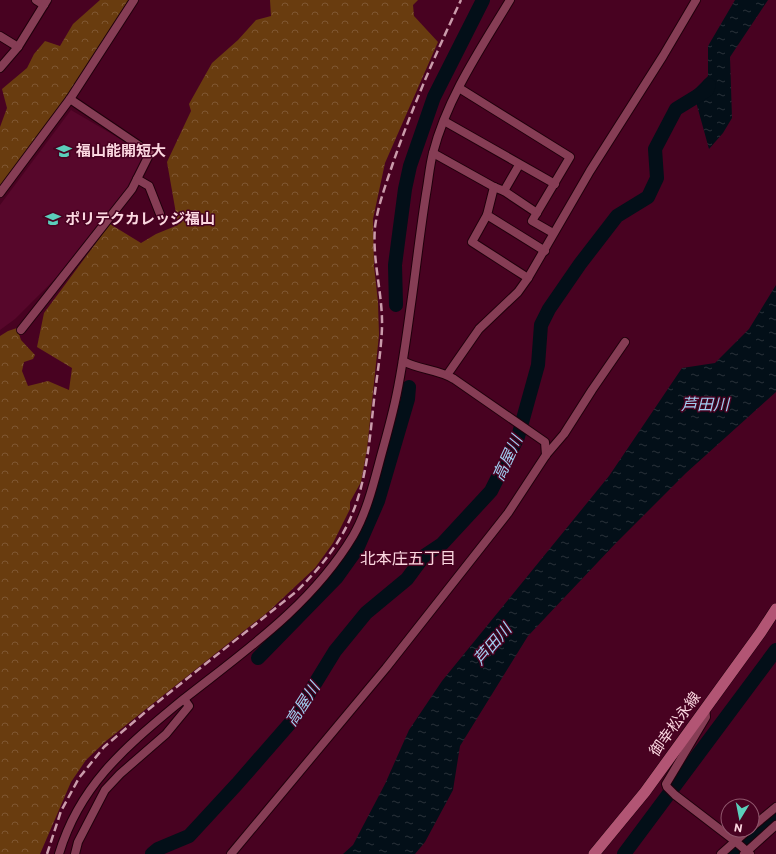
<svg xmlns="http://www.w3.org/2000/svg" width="776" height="854" viewBox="0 0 776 854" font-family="Commissioner,'Noto Sans JP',sans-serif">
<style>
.built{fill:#57072b}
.forest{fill:url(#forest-crowns)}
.water{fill:url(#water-ripples)}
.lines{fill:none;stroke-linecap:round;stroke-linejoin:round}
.river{stroke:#030f18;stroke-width:14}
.minor-casing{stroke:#20010c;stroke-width:10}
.major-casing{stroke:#20010c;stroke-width:12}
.minor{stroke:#863d55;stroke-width:8}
.major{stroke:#b25574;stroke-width:11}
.rail{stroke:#ca9cab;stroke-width:2.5;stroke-dasharray:8 4;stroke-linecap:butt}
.labels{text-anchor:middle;stroke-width:3;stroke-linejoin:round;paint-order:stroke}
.poi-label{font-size:15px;font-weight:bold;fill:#fbd7e0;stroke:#480221;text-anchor:start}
.street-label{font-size:15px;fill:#fbd7e0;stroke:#480221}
.water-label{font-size:16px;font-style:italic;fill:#a1cff1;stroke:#480221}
.neighbourhood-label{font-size:16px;fill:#fbd7e0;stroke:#480221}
</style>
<defs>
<pattern id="forest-crowns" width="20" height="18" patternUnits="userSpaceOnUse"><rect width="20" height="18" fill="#693c0f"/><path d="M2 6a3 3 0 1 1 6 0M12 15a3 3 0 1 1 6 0" fill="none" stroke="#7f5732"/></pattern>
<pattern id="water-ripples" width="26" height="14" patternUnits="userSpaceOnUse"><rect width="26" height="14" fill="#030f18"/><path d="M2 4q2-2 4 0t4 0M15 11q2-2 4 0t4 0" fill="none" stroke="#293139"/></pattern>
</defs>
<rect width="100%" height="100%" fill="#480221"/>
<path class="built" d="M 71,110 L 122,140 L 145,155 L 131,184 L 78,253 L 58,276 L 15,319 L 0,330 L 0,205 Z"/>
<g class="forest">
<path d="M 100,0 L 129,0 L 69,97 L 0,190 L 0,127 L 7,108 L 2,89 L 27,68 L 34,54 L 45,41 L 60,46 L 73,24 Z"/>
<path d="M 270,0 L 418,0 L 413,5 L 414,16 L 438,42 L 385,163 L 373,219 L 374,266 L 378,302 L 379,335 L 367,449 L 361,482 L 350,502 L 350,509 L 333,543 L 315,568 L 269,611 L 106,741 L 86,760 L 71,782 L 40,854 L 0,854 L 0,336 L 8,331 L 17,328 L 21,340 L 35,355 L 33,359 L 24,362 L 22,371 L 28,386 L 48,381 L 69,390 L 72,368 L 37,347 L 44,313 L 110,224 L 141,243 L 156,234 L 178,225 L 167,162 L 191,111 L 189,104 L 212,63 L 238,40 L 256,20 L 271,16 Z"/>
</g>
<g class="water">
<path d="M 735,0 L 768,0 L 730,57 L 732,118 L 723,133 L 709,149 L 693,91 L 708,76 L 708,46 Z"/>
<path d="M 776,285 L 776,392 L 686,473 L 615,544 L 528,636 L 460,746 L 453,790 L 425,842 L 415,854 L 343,854 L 353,845 L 385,784 L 409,730 L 442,681 L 609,476 L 682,368 L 715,363 L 749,329 Z"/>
</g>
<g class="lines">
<g class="river">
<path d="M 396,305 L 395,265 L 405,189 L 410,166 L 434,97 L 483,0"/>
<path d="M 258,658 L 337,577 L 357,549 L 378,501 L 408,399 L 409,387"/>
<path d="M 152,854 L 158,849 L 189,836 L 237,784 L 292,721 L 335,651 L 366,613 L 407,579 L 424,556 L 442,544 L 491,491 L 518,437 L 538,365 L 541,325 L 549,309 L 580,264 L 617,216 L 648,197 L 657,178 L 655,149 L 676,109 L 707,90 L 709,85"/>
<path d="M 624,854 L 776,650"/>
<path d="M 733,854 L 776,816"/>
</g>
<defs>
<g id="minor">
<path d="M 36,0 L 44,5"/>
<path d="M 0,36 L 18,47"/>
<path d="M 0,68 L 18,47 L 47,0"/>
<path d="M 459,88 L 570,157 L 532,221 L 553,233"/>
<path d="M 444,121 L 555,184"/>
<path d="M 433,153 L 494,187 L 504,191 L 537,213"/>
<path d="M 137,179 L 149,186 L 160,214"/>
<path d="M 494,187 L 487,215 L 545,251"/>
<path d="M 504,191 L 519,165"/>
<path d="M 0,193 L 70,99 L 134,0"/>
<path d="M 487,215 L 472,242 L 528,278"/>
<path d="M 21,330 L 132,189 L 150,153 L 70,99"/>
<path d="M 403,361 C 419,370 438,369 454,379 L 545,442 L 546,455"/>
<path d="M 447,375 L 479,329 L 518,292 L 528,278 L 590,171 L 663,56 L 696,0"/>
<path d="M 705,708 L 706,717 L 666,784 L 667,787 L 675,795 L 735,841 L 750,854"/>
<path d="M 752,827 L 776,807"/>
<path d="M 59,854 C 79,787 123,749 175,706 C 239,655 310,608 353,536 C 367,512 374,482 381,456 C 386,438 391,420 395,402 C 403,367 407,332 412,297 C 417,261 421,224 427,188 C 429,176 430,164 433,153 C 447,98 481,48 510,0"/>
<path d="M 75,854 L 78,842 L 105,790 L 120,774 L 166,734 L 189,706 L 184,699"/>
<path d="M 231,854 L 386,668 L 508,513 L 546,455 L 564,434 L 592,390 L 625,342"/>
<path d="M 721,854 L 748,830"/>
<path d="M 744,854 L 776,825"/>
</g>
<path id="major" d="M 594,854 L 645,792 L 761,632 L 776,609"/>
</defs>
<use href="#minor" class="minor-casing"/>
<use href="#major" class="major-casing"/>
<use href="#minor" class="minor"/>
<use href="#major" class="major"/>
<path class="rail" d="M 47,854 L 61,811 L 79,778 L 104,747 L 149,709 L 297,591 C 320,568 341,543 353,512 C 367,477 370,437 374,400 C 377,376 381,352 382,328 C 383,294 372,261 375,227 C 378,205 386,184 393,163 C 412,108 436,53 461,0"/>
</g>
<defs>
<symbol id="school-bare" viewBox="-9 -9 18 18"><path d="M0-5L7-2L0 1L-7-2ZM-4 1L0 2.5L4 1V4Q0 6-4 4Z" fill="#5bcebb" stroke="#480221" stroke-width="2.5" paint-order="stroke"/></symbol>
</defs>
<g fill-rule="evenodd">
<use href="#school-bare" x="53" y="140" width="22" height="22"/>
<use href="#school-bare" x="42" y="208" width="22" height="22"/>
</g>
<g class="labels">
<g class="poi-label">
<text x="76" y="156">福山能開短大</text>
<text x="65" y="224">ポリテクカレッジ福山</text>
</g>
<g class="street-label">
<text transform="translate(675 724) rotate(-54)" y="5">御幸松永線</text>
</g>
<g class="water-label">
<text x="705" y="410">芦田川</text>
<text transform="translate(507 458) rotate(-65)" y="6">高屋川</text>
<text transform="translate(492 644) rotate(-49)" y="6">芦田川</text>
<text transform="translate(302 704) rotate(-57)" y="6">高屋川</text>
</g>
<g class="neighbourhood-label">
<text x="408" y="564">北本庄五丁目</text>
</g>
</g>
<g transform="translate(740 818) rotate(190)"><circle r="19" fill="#480221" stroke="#90576d"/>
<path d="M0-3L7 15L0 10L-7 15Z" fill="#5bcebb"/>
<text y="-6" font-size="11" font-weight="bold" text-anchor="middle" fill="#fbd7e0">N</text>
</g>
</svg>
